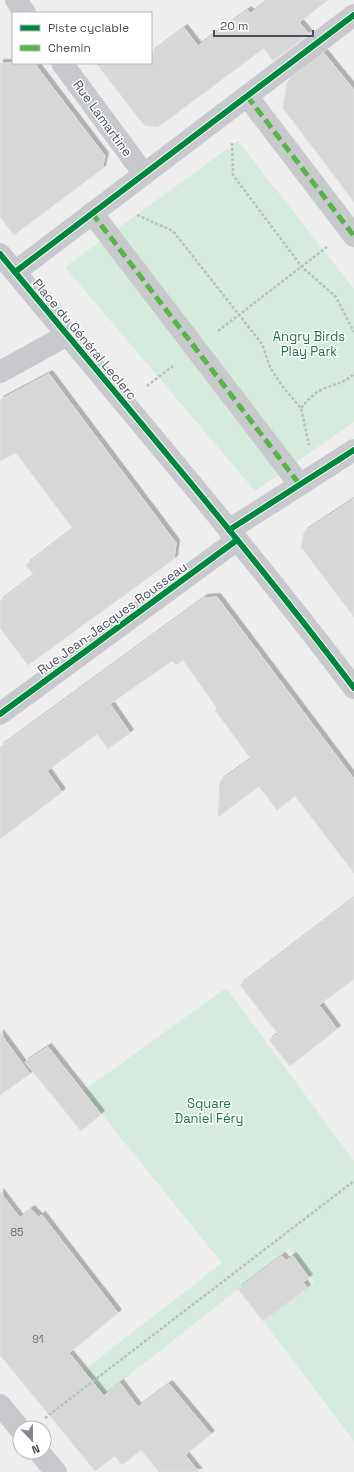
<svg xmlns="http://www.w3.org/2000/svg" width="354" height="1472" viewBox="0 0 354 1472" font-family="'Space Grotesk',sans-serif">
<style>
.green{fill:#d4ebde}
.building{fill:#d7d7d8;stroke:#dfe0e0;filter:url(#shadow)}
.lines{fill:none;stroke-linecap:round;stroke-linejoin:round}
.path{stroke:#b7c1be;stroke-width:2.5;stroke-dasharray:3 2;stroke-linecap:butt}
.minor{stroke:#c8c9cc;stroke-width:22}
.quiet{stroke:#57b448;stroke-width:5;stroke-dasharray:10 5;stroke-linecap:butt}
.cycleway-casing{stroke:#fff;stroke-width:8}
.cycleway{stroke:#00873e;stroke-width:6}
.labels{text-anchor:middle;stroke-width:3;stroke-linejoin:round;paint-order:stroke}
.number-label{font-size:11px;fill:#6c7279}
.street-label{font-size:13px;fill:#474f58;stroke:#fff}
.park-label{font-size:13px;fill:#216f4c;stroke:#fff}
</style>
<defs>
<filter id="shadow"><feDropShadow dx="3.5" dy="-3.5" stdDeviation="0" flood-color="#0004"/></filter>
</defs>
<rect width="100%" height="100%" fill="#eee"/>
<g class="green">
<path d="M 238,141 L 354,289 L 354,422 L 255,491 L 65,267 Z"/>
<path d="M 226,988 L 354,1161 L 354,1441 L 263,1321 L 314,1282 L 289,1249 L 61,1429 L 40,1404 L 222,1263 L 83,1091 Z"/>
</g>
<g class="building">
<path d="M 269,0 L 328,0 L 299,22 L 309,34 L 273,61 L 264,48 L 158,127 L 144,125 L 96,63 L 151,63 L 151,53 L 184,28 L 198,46 L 248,10 L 251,13 Z"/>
<path d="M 324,53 L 354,90 L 354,202 L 283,108 L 287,82 Z"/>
<path d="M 0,63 L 34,63 L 105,156 L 102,169 L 14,235 L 0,217 Z"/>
<path d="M 49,374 L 176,543 L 174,559 L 28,665 L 0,628 L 0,601 L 34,575 L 26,565 L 73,529 L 16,453 L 0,461 L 0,400 Z"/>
<path d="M 354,499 L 354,617 L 301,547 L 304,532 Z"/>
<path d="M 217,597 L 354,779 L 354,873 L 295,796 L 277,810 L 259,786 L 218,817 L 220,781 L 251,759 L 215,710 L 217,708 L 183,660 L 176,665 L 172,661 L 110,704 L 130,733 L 108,749 L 97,734 L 47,771 L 62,792 L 0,839 L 0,747 L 204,598 Z"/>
<path d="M 354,898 L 354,979 L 319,1005 L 337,1029 L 290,1066 L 269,1040 L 278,1034 L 240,985 Z"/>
<path d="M 0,1033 L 30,1074 L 0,1095 Z"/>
<path d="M 48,1047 L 101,1114 L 81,1131 L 25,1062 Z"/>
<path d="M 0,1192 L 20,1218 L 31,1209 L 39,1217 L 42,1215 L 118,1313 L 69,1353 L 104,1396 L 120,1383 L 138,1407 L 169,1384 L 211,1434 L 185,1455 L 199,1472 L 159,1472 L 141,1450 L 122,1465 L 115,1456 L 95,1471 L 0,1355 Z"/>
<path d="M 282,1256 L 286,1261 L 293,1256 L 309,1278 L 303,1282 L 307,1288 L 263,1321 L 238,1289 Z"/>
</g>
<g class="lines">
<g class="path">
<path d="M 232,143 L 233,175 L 302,267 L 336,297 L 354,332"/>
<path d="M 137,215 L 173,231 L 262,344 L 270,367 L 282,386 L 301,408 L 309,445"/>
<path d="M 218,331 L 327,247"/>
<path d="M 147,386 L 173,366"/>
<path d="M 301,408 C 308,400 314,393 323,389 C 336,383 341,385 354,374"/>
<path d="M 45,1418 L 354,1181"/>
</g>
<g class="minor">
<path d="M 16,0 L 25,13"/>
<path d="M 62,63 L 144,174"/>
<path d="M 247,96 L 354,236"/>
<path d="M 92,213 L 300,485"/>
<path d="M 0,254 C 119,398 241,539 354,688"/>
<path d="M 15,272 L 354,15"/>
<path d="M 0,372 L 67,335"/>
<path d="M 229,530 L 354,450"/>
<path d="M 0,714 L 237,540"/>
<path d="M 0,1405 L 20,1429"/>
<path d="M 39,1452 L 56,1472"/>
</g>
<g class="quiet">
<path d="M 247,96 L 354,236"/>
<path d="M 92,213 L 300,485"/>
</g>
<defs>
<g id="cycleway">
<path d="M 0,254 C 119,398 241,539 354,688"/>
<path d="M 15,272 L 354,15"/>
<path d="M 229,530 L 354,450"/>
<path d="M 0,714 L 237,540"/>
</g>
</defs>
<use href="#cycleway" class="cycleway-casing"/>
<use href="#cycleway" class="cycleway"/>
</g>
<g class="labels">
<g class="number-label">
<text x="17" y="1236">85</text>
<text x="38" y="1343">91</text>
</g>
<g class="street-label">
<text transform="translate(103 118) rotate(54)" y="5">Rue Lamartine</text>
<text transform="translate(85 339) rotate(50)" y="5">Place du Général Leclerc</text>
<text transform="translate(112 618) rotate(-36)" y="5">Rue Jean-Jacques Rousseau</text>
</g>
<g class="park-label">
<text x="309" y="341">Angry Birds<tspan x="309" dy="15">Play Park</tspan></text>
<text x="209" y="1108">Square<tspan x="209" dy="15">Daniel Féry</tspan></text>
</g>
</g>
<rect x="12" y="12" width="140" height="52" fill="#ffffff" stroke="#b5b9bc"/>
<rect x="20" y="25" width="20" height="6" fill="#00873e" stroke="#b5b9bc"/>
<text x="48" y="32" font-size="12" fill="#474f58">Piste cyclable</text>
<rect x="20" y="45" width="20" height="6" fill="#57b448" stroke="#b5b9bc"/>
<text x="48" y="52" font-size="12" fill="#474f58">Chemin</text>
<g transform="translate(32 1440) rotate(158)"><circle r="19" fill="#ffffff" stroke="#b5b9bc"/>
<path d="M0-3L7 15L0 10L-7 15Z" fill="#81878c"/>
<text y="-6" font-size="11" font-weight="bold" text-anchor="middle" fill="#474f58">N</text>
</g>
<path d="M214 30v6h99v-6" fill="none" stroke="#474f58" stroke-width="2"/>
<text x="220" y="30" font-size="12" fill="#474f58" stroke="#ffffff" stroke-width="3" paint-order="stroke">20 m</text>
</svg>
